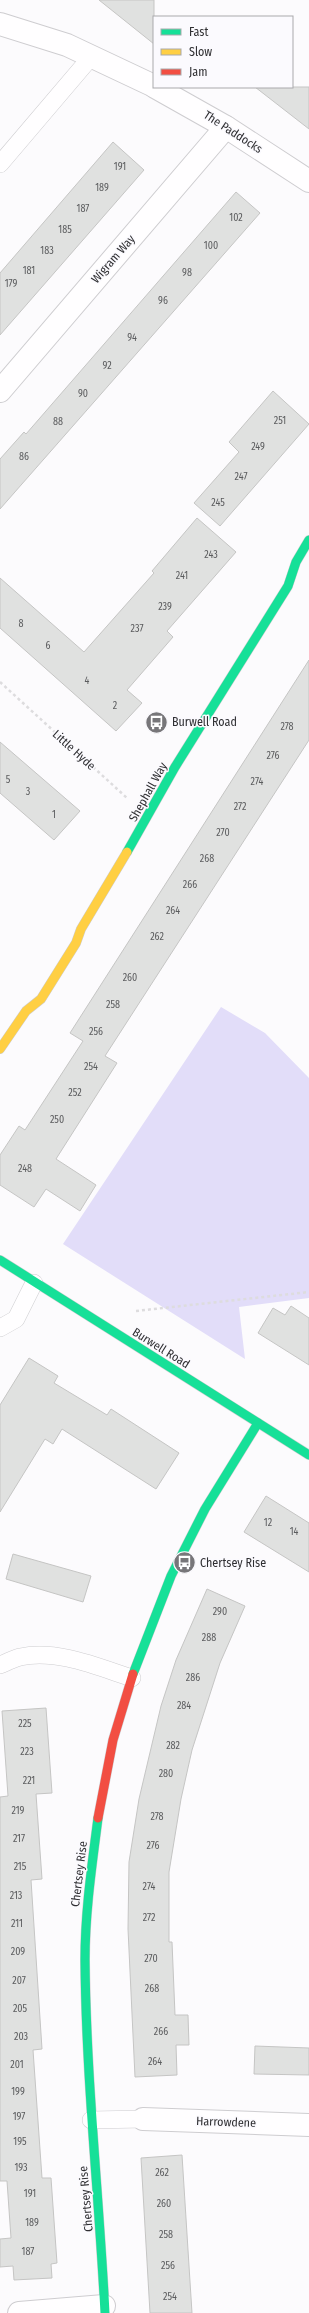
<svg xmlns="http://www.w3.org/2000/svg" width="309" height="2313" viewBox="0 0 309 2313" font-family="'Fira Sans Condensed',sans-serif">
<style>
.green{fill:#e2ddf9}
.building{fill:#e0e1e0;stroke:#c5c5c4}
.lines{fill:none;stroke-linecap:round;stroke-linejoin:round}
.lane-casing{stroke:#cecdd0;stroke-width:18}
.street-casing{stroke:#cecdd0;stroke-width:24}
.fast-casing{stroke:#cecdd0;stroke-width:10}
.slow-casing{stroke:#cecdd0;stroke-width:10}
.jam-casing{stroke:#cecdd0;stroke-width:10}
.path{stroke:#dddcde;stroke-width:2.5;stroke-dasharray:3 3;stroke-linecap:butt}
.lane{stroke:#fffeff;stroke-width:17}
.street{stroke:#fffeff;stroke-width:22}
.fast{stroke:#16e098;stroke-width:9}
.slow{stroke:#ffcf43;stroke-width:9}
.jam{stroke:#f24e42;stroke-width:9}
.labels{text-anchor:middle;stroke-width:3;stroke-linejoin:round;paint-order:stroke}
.number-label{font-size:10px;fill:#5b5c5e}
.street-label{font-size:12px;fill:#2f2f32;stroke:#fbfafe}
.poi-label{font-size:12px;fill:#2f2f32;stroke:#fbfafe;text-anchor:start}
</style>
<rect width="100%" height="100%" fill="#fcfbfd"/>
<path class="green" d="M 221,1007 L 265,1033 L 309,1078 L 309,1298 L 239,1307 L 245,1359 L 63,1244 Z"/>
<g class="building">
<path d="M 99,0 L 154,0 L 154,44 Z"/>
<path d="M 255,87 L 309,87 L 309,129 Z"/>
<path d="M 113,142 L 144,170 L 0,335 L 0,273 Z"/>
<path d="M 236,192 L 260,213 L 0,509 L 0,459 L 24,432 L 26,434 Z"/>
<path d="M 273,391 L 309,424 L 220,526 L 194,503 L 239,452 L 229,442 Z"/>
<path d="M 197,518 L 236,552 L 167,631 L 173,637 L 127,690 L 142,703 L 116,731 L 0,628 L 0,578 L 84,652 L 154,573 L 152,571 Z"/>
<path d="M 309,660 L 309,740 L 105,1056 L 117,1063 L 56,1159 L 96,1185 L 80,1211 L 46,1189 L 34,1207 L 0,1185 L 0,1155 L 19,1126 L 25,1130 L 83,1041 L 70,1033 Z"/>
<path d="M 0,742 L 80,811 L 54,840 L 0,793 Z"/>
<path d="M 291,1306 L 309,1318 L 309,1365 L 258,1333 L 273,1308 L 285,1315 Z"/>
<path d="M 29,1358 L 58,1376 L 54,1383 L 107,1415 L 111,1409 L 179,1453 L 156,1489 L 62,1429 L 53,1444 L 45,1439 L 0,1512 L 0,1405 Z"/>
<path d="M 266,1496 L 309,1523 L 309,1572 L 244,1532 Z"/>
<path d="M 13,1554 L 91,1576 L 83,1602 L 6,1579 Z"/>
<path d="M 207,1589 L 245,1606 L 220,1663 L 192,1750 L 181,1799 L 169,1872 L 169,1942 L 172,1942 L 175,2015 L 188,2015 L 189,2045 L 176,2045 L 177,2075 L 135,2077 L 128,1929 L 129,1862 L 139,1799 L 161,1706 L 176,1660 Z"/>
<path d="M 46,1708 L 52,1793 L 36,1794 L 42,1879 L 31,1880 L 42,2049 L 33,2050 L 42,2178 L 51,2178 L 57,2263 L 51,2264 L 52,2278 L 14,2280 L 13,2266 L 0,2267 L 0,2239 L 11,2238 L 7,2181 L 0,2181 L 0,1797 L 8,1796 L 2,1711 Z"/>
<path d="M 255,2046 L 309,2048 L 309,2075 L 254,2074 Z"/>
<path d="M 182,2155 L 192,2313 L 150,2313 L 141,2158 Z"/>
</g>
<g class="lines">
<defs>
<g id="lane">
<path d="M 0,164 L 91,57"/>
<path d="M 0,1328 L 16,1319 L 34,1283"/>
<path d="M 0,1665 C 7,1662 13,1659 20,1657 C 57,1649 98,1667 132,1678"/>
<path d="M 91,2120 L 143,2119"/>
</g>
<g id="street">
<path d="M 0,24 L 67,45 L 154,86"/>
<path d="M 155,87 L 226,127 L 309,181"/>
<path d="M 0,391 L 226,127"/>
<path d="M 143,2119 L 309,2125"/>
<path d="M 19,2313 L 104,2306"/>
</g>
<g id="fast">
<path d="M 127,852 L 175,767 L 288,586 L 296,562 L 309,540"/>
<path d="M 0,1260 L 309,1455"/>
<path d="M 133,1674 L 171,1576 L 205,1509 L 258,1423"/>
<path d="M 98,1818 C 92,1865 85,1912 85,1960 C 86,2078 99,2195 105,2313"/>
</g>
<path id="slow" d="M 0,1049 L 26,1011 L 41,999 L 76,943 L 81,929 L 127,852"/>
<path id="jam" d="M 98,1818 L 113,1740 L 133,1674"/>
</defs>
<use href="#lane" class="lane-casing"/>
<use href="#street" class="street-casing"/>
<use href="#fast" class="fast-casing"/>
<use href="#slow" class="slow-casing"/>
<use href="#jam" class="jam-casing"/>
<g class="path">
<path d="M 0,682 L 127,798"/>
<path d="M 136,1311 L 309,1292"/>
</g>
<use href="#lane" class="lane"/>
<use href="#street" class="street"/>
<use href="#fast" class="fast"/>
<use href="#slow" class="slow"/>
<use href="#jam" class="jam"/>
</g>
<defs>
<symbol id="bus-disc" viewBox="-11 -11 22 22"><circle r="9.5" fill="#777679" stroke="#fbfafe"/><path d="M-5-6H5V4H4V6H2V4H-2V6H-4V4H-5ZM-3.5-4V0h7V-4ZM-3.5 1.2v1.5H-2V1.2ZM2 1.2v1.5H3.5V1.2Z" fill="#fff"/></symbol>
</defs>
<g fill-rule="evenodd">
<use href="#bus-disc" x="144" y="710" width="25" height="25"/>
<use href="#bus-disc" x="172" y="1550" width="25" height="25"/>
</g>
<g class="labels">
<g class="number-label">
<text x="120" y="170">191</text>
<text x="102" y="191">189</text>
<text x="83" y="212">187</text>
<text x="236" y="221">102</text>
<text x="65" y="233">185</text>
<text x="211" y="249">100</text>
<text x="47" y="254">183</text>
<text x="29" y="274">181</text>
<text x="187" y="276">98</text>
<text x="11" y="287">179</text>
<text x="163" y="304">96</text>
<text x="132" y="341">94</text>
<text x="107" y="369">92</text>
<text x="83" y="397">90</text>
<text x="280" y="424">251</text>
<text x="58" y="425">88</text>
<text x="258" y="450">249</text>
<text x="24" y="460">86</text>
<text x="241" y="480">247</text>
<text x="218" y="506">245</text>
<text x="211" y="558">243</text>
<text x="182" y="579">241</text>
<text x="165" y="610">239</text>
<text x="21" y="627">8</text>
<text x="137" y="632">237</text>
<text x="48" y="649">6</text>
<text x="87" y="684">4</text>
<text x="115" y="709">2</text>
<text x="287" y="730">278</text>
<text x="273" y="759">276</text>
<text x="8" y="783">5</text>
<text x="257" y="785">274</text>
<text x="28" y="795">3</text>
<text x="240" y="810">272</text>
<text x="54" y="818">1</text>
<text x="223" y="836">270</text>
<text x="207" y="862">268</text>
<text x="190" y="888">266</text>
<text x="173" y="914">264</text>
<text x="157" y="940">262</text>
<text x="130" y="981">260</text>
<text x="113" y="1008">258</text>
<text x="96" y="1035">256</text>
<text x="91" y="1070">254</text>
<text x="75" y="1096">252</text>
<text x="57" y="1123">250</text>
<text x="25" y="1172">248</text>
<text x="268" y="1526">12</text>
<text x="294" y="1535">14</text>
<text x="220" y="1615">290</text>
<text x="209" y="1641">288</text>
<text x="193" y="1681">286</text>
<text x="184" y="1709">284</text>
<text x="25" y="1727">225</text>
<text x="173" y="1749">282</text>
<text x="27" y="1755">223</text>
<text x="166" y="1777">280</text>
<text x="29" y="1784">221</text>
<text x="18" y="1814">219</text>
<text x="157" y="1820">278</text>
<text x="19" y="1842">217</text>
<text x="153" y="1849">276</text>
<text x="20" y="1870">215</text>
<text x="149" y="1890">274</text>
<text x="16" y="1899">213</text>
<text x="149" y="1921">272</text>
<text x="17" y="1927">211</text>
<text x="18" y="1955">209</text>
<text x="151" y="1962">270</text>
<text x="19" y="1984">207</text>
<text x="152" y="1992">268</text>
<text x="20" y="2012">205</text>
<text x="161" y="2035">266</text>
<text x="21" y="2040">203</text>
<text x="155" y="2065">264</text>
<text x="17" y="2068">201</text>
<text x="18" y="2095">199</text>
<text x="19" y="2120">197</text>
<text x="20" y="2145">195</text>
<text x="21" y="2171">193</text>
<text x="162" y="2176">262</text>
<text x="30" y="2197">191</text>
<text x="164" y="2207">260</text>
<text x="32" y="2226">189</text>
<text x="166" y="2238">258</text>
<text x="28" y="2255">187</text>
<text x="168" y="2269">256</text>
<text x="170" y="2300">254</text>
</g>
<g class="street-label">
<text transform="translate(233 132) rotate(33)" y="4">The Paddocks</text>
<text transform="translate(113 259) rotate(-49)" y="4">Wigram Way</text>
<text transform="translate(74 750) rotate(42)" y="4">Little Hyde</text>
<text transform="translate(148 792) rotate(-61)" y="4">Shephall Way</text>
<text transform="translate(161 1348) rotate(32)" y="4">Burwell Road</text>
<text transform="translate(79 1874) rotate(-83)" y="4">Chertsey Rise</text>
<text transform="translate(226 2122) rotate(2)" y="4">Harrowdene</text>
<text transform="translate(86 2199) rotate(-95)" y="4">Chertsey Rise</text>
</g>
<g class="poi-label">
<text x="172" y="726">Burwell Road</text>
<text x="200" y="1567">Chertsey Rise</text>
</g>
</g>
<rect x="153" y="16" width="140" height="72" fill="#fbfafe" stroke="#a9a9ac"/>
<rect x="161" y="29" width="20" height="6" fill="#16e098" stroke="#a9a9ac"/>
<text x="189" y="36" font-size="12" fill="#2f2f32">Fast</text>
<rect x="161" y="49" width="20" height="6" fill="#ffcf43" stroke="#a9a9ac"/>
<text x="189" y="56" font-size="12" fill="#2f2f32">Slow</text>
<rect x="161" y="69" width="20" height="6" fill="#f24e42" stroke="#a9a9ac"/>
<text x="189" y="76" font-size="12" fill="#2f2f32">Jam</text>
</svg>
